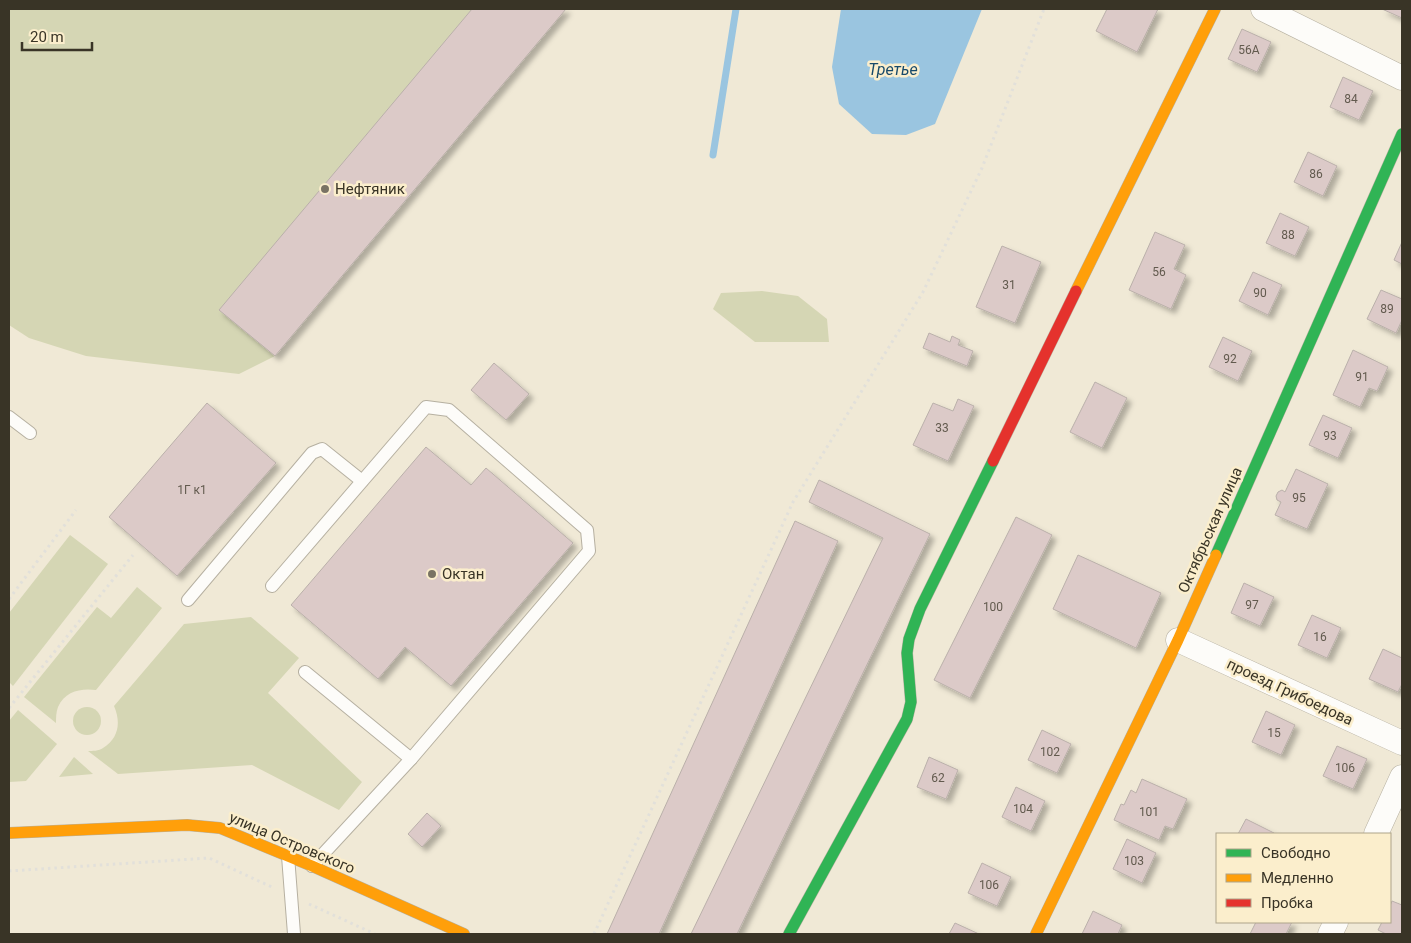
<svg xmlns="http://www.w3.org/2000/svg" width="1411" height="943" viewBox="0 0 1411 943" font-family="Roboto,sans-serif">
<style>
.green{fill:#d5d6b4}
.water{fill:#9ac5e0}
.lines{fill:none;stroke-linecap:round;stroke-linejoin:round}
.stream{stroke:#9ac5e0;stroke-width:7}
.building{fill:#dccac8;stroke:#bab0aa;filter:url(#shadow)}
.lane-casing{stroke:#b6b0a1;stroke-width:14}
.street-casing{stroke:#b6b0a1;stroke-width:25}
.fast-casing{stroke:#b6b0a1;stroke-width:12}
.slow-casing{stroke:#b6b0a1;stroke-width:12}
.jam-casing{stroke:#b6b0a1;stroke-width:12}
.path{stroke:#e2e0da;stroke-width:3;stroke-dasharray:2.5 4;stroke-linecap:butt}
.lane{stroke:#fdfcf9;stroke-width:12}
.street{stroke:#fdfcf9;stroke-width:24}
.fast{stroke:#30b455;stroke-width:11}
.slow{stroke:#ff9f0a;stroke-width:11}
.jam{stroke:#e5322d;stroke-width:11}
.poi-dot{fill:#797364;stroke:#fbeecc;stroke-width:2}
.labels{text-anchor:middle;stroke-width:5;stroke-linejoin:round;paint-order:stroke}
.number-label{font-size:12px;fill:#625a4e}
.poi-label{font-size:15px;fill:#393426;stroke:#fbeecc;text-anchor:start}
.street-label{font-size:15px;fill:#393426;stroke:#fbeecc}
.water-label{font-size:16px;font-style:italic;fill:#174969;stroke:#fbeecc}
</style>
<defs>
<filter id="shadow"><feDropShadow dx="4.5" dy="4.5" stdDeviation="2.5" flood-color="#0004"/></filter>
</defs>
<rect width="100%" height="100%" fill="#f0e9d6"/>
<g class="green">
<path d="M 9,9 L 566,9 L 275,356 L 239,374 L 86,356 L 29,338 L 9,325 Z"/>
<path d="M 762,291 L 798,296 L 827,319 L 829,342 L 755,342 L 713,309 L 721,293 Z"/>
<path d="M 70,535 L 108,564 L 13,686 L 9,682 L 9,613 Z"/>
<path d="M 137,587 L 162,608 L 96,690 C 81,688 65,691 58,707 C 56,712 56,718 56,723 L 24,697 L 97,607 L 111,618 Z"/>
<path d="M 251,617 L 299,658 L 268,693 L 362,782 L 339,810 L 252,765 L 118,774 L 88,751 C 92,751 99,751 103,748 C 119,738 121,722 114,706 L 184,624 Z"/>
<circle cx="87" cy="721" r="14"/>
<path d="M 18,710 L 57,744 L 26,781 L 9,782 L 9,721 Z"/>
<path d="M 74,757 L 93,774 L 59,777 Z"/>
</g>
<path class="water" d="M 841,9 L 982,9 L 935,124 L 906,135 L 872,134 L 839,104 L 832,67 Z"/>
<g class="lines">
<path class="stream" d="M 713,155 L 736,9"/>
</g>
<g class="building">
<path d="M 472,9 L 566,9 L 275,356 L 219,310 Z"/>
<path d="M 1107,9 L 1158,9 L 1137,52 L 1096,31 Z"/>
<path d="M 1382,9 L 1402,9 L 1402,18 Z"/>
<path d="M 1242,29 L 1271,42 L 1257,72 L 1228,59 Z"/>
<path d="M 1343,77 L 1373,91 L 1359,120 L 1330,107 Z"/>
<path d="M 1308,152 L 1337,166 L 1323,196 L 1294,182 Z"/>
<path d="M 1280,213 L 1309,227 L 1295,256 L 1266,243 Z"/>
<path d="M 1155,232 L 1185,245 L 1174,269 L 1186,275 L 1171,309 L 1129,290 Z"/>
<path d="M 1402,242 L 1402,264 L 1394,260 Z"/>
<path d="M 1002,246 L 1041,262 L 1015,323 L 976,307 Z"/>
<path d="M 1253,272 L 1282,285 L 1268,315 L 1239,301 Z"/>
<path d="M 1381,290 L 1402,299 L 1402,320 L 1396,333 L 1367,319 Z"/>
<path d="M 929,333 L 950,342 L 952,336 L 960,340 L 958,345 L 973,351 L 967,366 L 923,348 Z"/>
<path d="M 1223,337 L 1252,351 L 1238,381 L 1209,367 Z"/>
<path d="M 1353,350 L 1388,367 L 1377,391 L 1369,388 L 1360,407 L 1333,395 Z"/>
<path d="M 494,363 L 529,394 L 506,420 L 471,390 Z"/>
<path d="M 1095,382 L 1127,398 L 1102,448 L 1070,432 Z"/>
<path d="M 958,399 L 974,406 L 948,461 L 913,445 L 933,403 L 953,411 Z"/>
<path d="M 207,403 L 276,463 L 177,576 L 109,517 Z"/>
<path d="M 1323,415 L 1352,428 L 1338,458 L 1309,445 Z"/>
<path d="M 426,447 L 471,485 L 486,468 L 573,543 L 451,686 L 405,647 L 378,679 L 291,605 Z"/>
<path d="M 1296,469 L 1328,484 L 1307,529 L 1275,515 L 1281,502 L 1277,500 L 1276,496 L 1278,492 L 1282,490 L 1285,492 Z"/>
<path d="M 819,480 L 930,534 L 737,934 L 691,934 L 883,538 L 809,502 Z"/>
<path d="M 1016,517 L 1052,535 L 970,698 L 934,680 Z"/>
<path d="M 795,521 L 838,541 L 659,934 L 607,934 Z"/>
<path d="M 1078,555 L 1161,593 L 1136,648 L 1053,609 Z"/>
<path d="M 1244,583 L 1274,597 L 1260,626 L 1231,613 Z"/>
<path d="M 1312,615 L 1341,628 L 1327,658 L 1298,645 Z"/>
<path d="M 1383,649 L 1402,658 L 1402,684 L 1398,692 L 1369,679 Z"/>
<path d="M 1266,711 L 1295,725 L 1281,755 L 1252,742 Z"/>
<path d="M 1042,730 L 1071,744 L 1057,773 L 1028,760 Z"/>
<path d="M 1337,746 L 1367,759 L 1353,789 L 1323,776 Z"/>
<path d="M 929,757 L 958,770 L 946,799 L 917,787 Z"/>
<path d="M 1142,779 L 1187,799 L 1173,829 L 1165,826 L 1159,840 L 1114,820 L 1121,804 L 1124,805 L 1131,790 L 1136,793 Z"/>
<path d="M 1016,787 L 1045,801 L 1031,831 L 1002,817 Z"/>
<path d="M 427,813 L 441,826 L 422,847 L 408,834 Z"/>
<path d="M 1246,819 L 1274,833 L 1273,834 L 1238,834 Z"/>
<path d="M 1127,839 L 1156,853 L 1142,883 L 1113,869 Z"/>
<path d="M 982,863 L 1011,877 L 997,906 L 968,893 Z"/>
<path d="M 1392,901 L 1402,905 L 1402,934 L 1386,934 L 1378,930 L 1382,922 L 1390,922 L 1390,906 Z"/>
<path d="M 1093,911 L 1122,925 L 1118,934 L 1082,934 Z"/>
<path d="M 1256,922 L 1292,922 L 1286,934 L 1250,934 Z"/>
<path d="M 955,923 L 979,934 L 949,934 Z"/>
</g>
<g class="lines">
<defs>
<g id="lane">
<path d="M 9,417 L 30,433"/>
<path d="M 272,586 L 426,407 L 449,410 L 587,530 L 589,551 L 411,759 L 312,866"/>
<path d="M 188,600 L 312,453 L 322,449 L 362,481"/>
<path d="M 305,672 L 411,759"/>
<path d="M 288,856 L 294,934"/>
</g>
<g id="street">
<path d="M 1263,9 L 1402,78"/>
<path d="M 1178,640 L 1402,743"/>
<path d="M 1376,834 L 1402,777"/>
<path d="M 1330,934 L 1336,922"/>
</g>
<g id="fast">
<path d="M 1216,555 L 1402,134"/>
<path d="M 789,934 L 907,719 L 911,702 L 907,653 L 909,639 L 920,609 L 993,461"/>
</g>
<g id="slow">
<path d="M 1076,291 L 1215,9"/>
<path d="M 9,833 L 187,825 L 220,828 L 312,866 L 464,934"/>
<path d="M 1036,934 L 1178,640 L 1216,555"/>
</g>
<path id="jam" d="M 993,461 L 1076,291"/>
</defs>
<use href="#lane" class="lane-casing"/>
<use href="#street" class="street-casing"/>
<use href="#fast" class="fast-casing"/>
<use href="#slow" class="slow-casing"/>
<use href="#jam" class="jam-casing"/>
<g class="path">
<path d="M 9,599 L 76,510"/>
<path d="M 9,708 L 133,555"/>
<path d="M 9,871 L 209,858 L 274,888"/>
<path d="M 309,904 L 375,934"/>
<path d="M 594,934 L 793,502 L 923,292 L 982,168 L 1044,9"/>
</g>
<use href="#lane" class="lane"/>
<use href="#street" class="street"/>
<use href="#fast" class="fast"/>
<use href="#slow" class="slow"/>
<use href="#jam" class="jam"/>
</g>
<g class="poi-dot">
<circle cx="325" cy="189" r="5"/>
<circle cx="432" cy="574" r="5"/>
</g>
<g class="labels">
<g class="number-label">
<text x="1249" y="54">56А</text>
<text x="1351" y="103">84</text>
<text x="1316" y="178">86</text>
<text x="1288" y="239">88</text>
<text x="1159" y="276">56</text>
<text x="1009" y="289">31</text>
<text x="1260" y="297">90</text>
<text x="1387" y="313">89</text>
<text x="1230" y="363">92</text>
<text x="1362" y="381">91</text>
<text x="942" y="432">33</text>
<text x="1330" y="440">93</text>
<text x="192" y="494">1Г к1</text>
<text x="1299" y="502">95</text>
<text x="1252" y="609">97</text>
<text x="993" y="611">100</text>
<text x="1320" y="641">16</text>
<text x="1274" y="737">15</text>
<text x="1050" y="756">102</text>
<text x="1345" y="772">106</text>
<text x="938" y="782">62</text>
<text x="1023" y="813">104</text>
<text x="1149" y="816">101</text>
<text x="1134" y="865">103</text>
<text x="989" y="889">106</text>
</g>
<g class="poi-label">
<text x="335" y="194">Нефтяник</text>
<text x="442" y="579">Октан</text>
</g>
<g class="street-label">
<text transform="translate(1210 530) rotate(-66)" y="5">Октябрьская улица</text>
<text transform="translate(1290 692) rotate(25)" y="5">проезд Грибоедова</text>
<text transform="translate(292 843) rotate(23)" y="5">улица Островского</text>
</g>
<g class="water-label">
<text x="893" y="75">Третье</text>
</g>
</g>
<rect width="1411" height="943" fill="none" stroke="#393426" stroke-width="20"/>
<rect x="1216" y="833" width="175" height="90" fill="#fbeecc" stroke="#ada48a"/>
<rect x="1226" y="849" width="25" height="8" fill="#30b455" stroke="#ada48a"/>
<text x="1261" y="858" font-size="15" fill="#393426">Свободно</text>
<rect x="1226" y="874" width="25" height="8" fill="#ff9f0a" stroke="#ada48a"/>
<text x="1261" y="883" font-size="15" fill="#393426">Медленно</text>
<rect x="1226" y="899" width="25" height="8" fill="#e5322d" stroke="#ada48a"/>
<text x="1261" y="908" font-size="15" fill="#393426">Пробка</text>
<path d="M22 42v8h70v-8" fill="none" stroke="#393426" stroke-width="2.5"/>
<text x="30" y="42" font-size="15" fill="#393426" stroke="#fbeecc" stroke-width="4" paint-order="stroke">20 m</text>
</svg>
